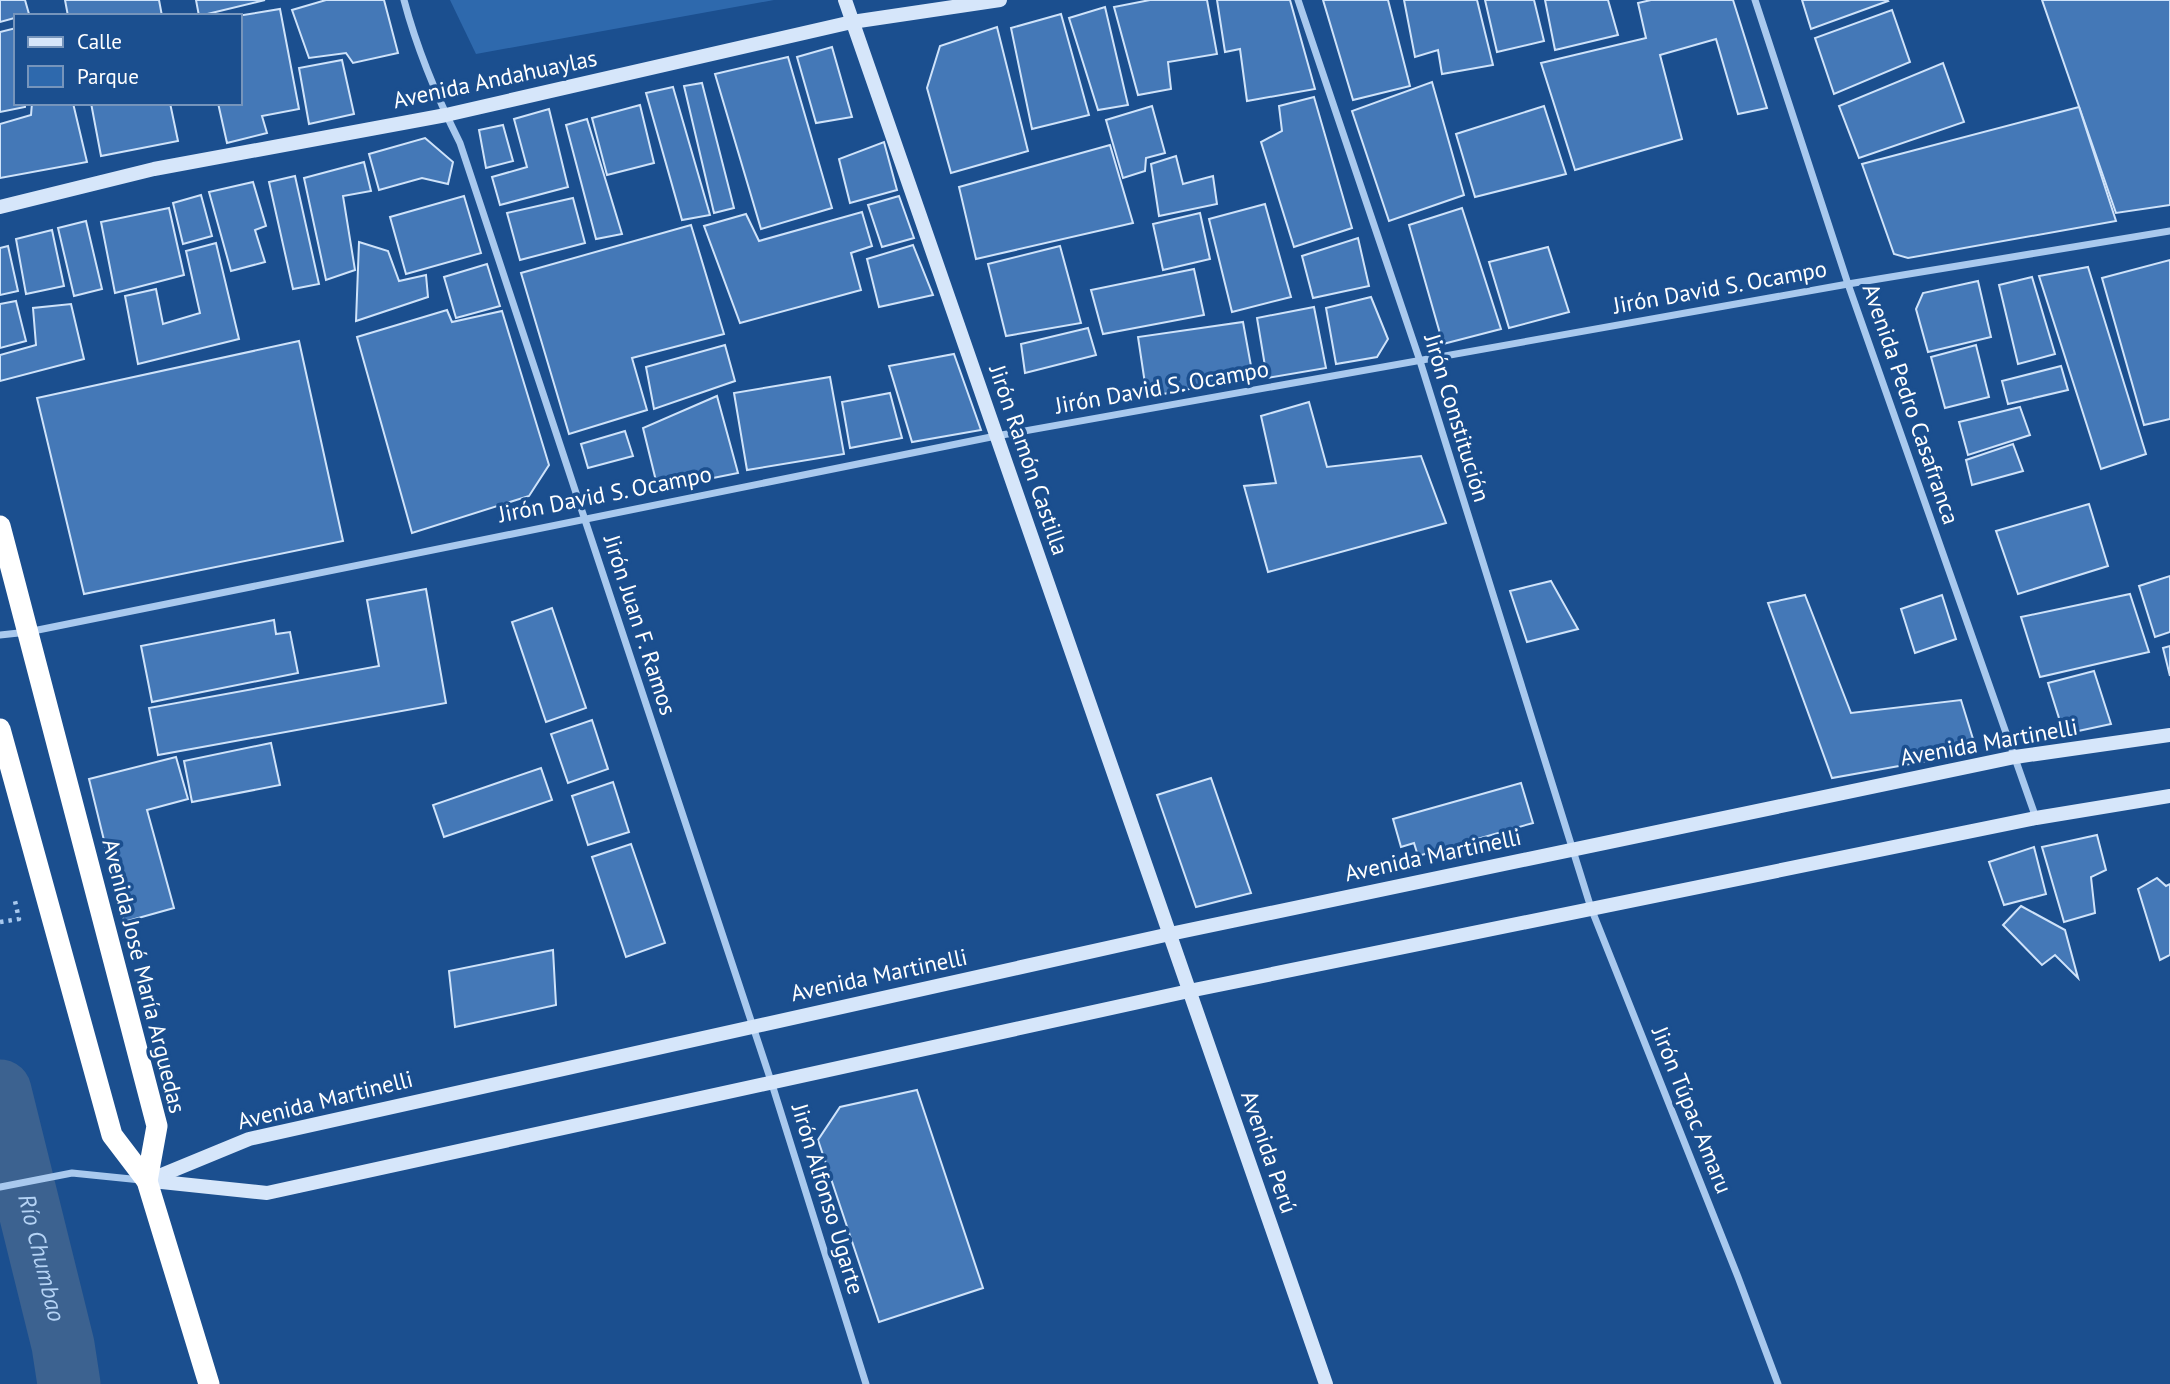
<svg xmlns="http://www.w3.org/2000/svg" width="2170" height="1384" viewBox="0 0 2170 1384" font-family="'PT Sans',sans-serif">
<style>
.green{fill:#2e69ad}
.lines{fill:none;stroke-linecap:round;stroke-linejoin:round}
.river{stroke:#3c6290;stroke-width:63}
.building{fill:#4478b7;stroke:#cfe3fa;stroke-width:2}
.path{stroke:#a9c9ee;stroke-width:4.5;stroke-dasharray:3.5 5;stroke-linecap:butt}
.street{stroke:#a9c9ee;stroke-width:7}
.secondary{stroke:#d6e6fa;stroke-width:14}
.highway{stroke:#fff;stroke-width:21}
.labels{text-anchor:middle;stroke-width:7;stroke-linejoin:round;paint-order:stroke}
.street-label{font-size:23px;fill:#fff;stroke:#1b4f8f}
.water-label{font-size:24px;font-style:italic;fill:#b5d3f5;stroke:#1b4f8f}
</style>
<rect width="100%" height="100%" fill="#1b4f8f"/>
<path class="green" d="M 450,0 L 774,0 L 476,54 Z"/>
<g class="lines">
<path class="river" id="s1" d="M 0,1091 L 63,1345 L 69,1384"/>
</g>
<g class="building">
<path d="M 0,0 L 25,0 L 29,14 L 0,22 Z"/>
<path d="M 65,0 L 159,0 L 162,16 L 68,16 Z"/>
<path d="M 196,0 L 265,0 L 199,16 Z"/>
<path d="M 326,0 L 384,0 L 398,53 L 353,63 L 346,53 L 309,58 L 292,10 Z"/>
<path d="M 1150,0 L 1207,0 L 1217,54 L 1168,62 L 1171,89 L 1138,95 L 1114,7 Z"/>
<path d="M 1217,0 L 1290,0 L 1315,89 L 1247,101 L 1240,49 L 1225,52 Z"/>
<path d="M 1323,0 L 1388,0 L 1410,86 L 1353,100 Z"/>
<path d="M 1404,0 L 1477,0 L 1493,65 L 1442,74 L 1438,50 L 1415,57 Z"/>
<path d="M 1485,0 L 1534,0 L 1544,41 L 1497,52 Z"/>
<path d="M 1545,0 L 1608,0 L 1618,35 L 1555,50 Z"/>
<path d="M 1651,0 L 1733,0 L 1767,108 L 1738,114 L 1716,39 L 1660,55 L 1682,139 L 1575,170 L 1541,63 L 1646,38 L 1638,3 Z"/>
<path d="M 1802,0 L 1887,0 L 1888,1 L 1811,29 Z"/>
<path d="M 2042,0 L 2170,0 L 2170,205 L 2116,213 Z"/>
<path d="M 1105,7 L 1128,105 L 1098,110 L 1069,18 Z"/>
<path d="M 280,9 L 299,109 L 262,116 L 267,133 L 227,143 L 218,103 L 240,103 L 240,16 L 237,16 Z"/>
<path d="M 1892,10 L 1910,62 L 1834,94 L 1815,38 Z"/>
<path d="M 1061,14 L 1089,115 L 1032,129 L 1011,28 Z"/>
<path d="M 997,27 L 1028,151 L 951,173 L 927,88 L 940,46 Z"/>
<path d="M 16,28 L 16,103 L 25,103 L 25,107 L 0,112 L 0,32 Z"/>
<path d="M 832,47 L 852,117 L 816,123 L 797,57 Z"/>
<path d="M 788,57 L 832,208 L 761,229 L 715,74 Z"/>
<path d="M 342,60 L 354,114 L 309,124 L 299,68 Z"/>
<path d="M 1943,63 L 1964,122 L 1859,158 L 1839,106 Z"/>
<path d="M 1432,82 L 1464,195 L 1389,221 L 1352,111 Z"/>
<path d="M 702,83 L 734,208 L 714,213 L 684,86 Z"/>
<path d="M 673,87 L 710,215 L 682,220 L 646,93 Z"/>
<path d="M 1314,97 L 1352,228 L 1294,247 L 1261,142 L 1282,131 L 1279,106 Z"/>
<path d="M 32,103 L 73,103 L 87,162 L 0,178 L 0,124 L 31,115 Z"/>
<path d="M 91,103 L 170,103 L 178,141 L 101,156 Z"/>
<path d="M 640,105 L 654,163 L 607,175 L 592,118 Z"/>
<path d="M 1152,106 L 1165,153 L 1146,158 L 1145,171 L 1123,178 L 1106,120 Z"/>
<path d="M 1544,106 L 1566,174 L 1475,197 L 1456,134 Z"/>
<path d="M 2079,107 L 2116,221 L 1908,258 L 1894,254 L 1862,164 Z"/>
<path d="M 549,109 L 568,187 L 500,205 L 492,177 L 527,167 L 514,119 Z"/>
<path d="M 587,119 L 622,234 L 596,239 L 566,125 Z"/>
<path d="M 503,125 L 513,161 L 486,168 L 479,130 Z"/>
<path d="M 425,138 L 453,162 L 448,184 L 422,178 L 379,190 L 369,154 Z"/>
<path d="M 884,142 L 897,190 L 850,203 L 839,159 Z"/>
<path d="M 1110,145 L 1133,223 L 976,259 L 959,187 Z"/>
<path d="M 1176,156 L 1183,184 L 1213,176 L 1217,204 L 1159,216 L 1151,164 Z"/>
<path d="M 364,162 L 371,191 L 343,196 L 355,270 L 326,280 L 304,178 Z"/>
<path d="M 295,176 L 319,284 L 293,289 L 269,182 Z"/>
<path d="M 253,182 L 266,226 L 255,230 L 265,262 L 231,271 L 209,192 Z"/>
<path d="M 201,195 L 212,236 L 183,244 L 173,203 Z"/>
<path d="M 464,196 L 481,253 L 406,274 L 390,217 Z"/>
<path d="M 899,196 L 914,238 L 882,247 L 868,205 Z"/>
<path d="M 573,198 L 585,243 L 520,260 L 507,213 Z"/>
<path d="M 1265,204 L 1291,297 L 1232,312 L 1209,219 Z"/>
<path d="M 169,208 L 184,275 L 115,293 L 101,222 Z"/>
<path d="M 1462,208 L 1501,329 L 1443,344 L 1409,225 Z"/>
<path d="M 862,212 L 872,246 L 851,253 L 861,290 L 740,323 L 704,226 L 746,214 L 759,241 Z"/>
<path d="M 1200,213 L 1210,259 L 1163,270 L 1153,224 Z"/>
<path d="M 86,221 L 102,289 L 74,296 L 58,228 Z"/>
<path d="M 691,225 L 724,334 L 632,358 L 647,410 L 569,434 L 521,273 Z"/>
<path d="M 52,230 L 64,286 L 26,294 L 16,239 Z"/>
<path d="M 1358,238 L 1369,286 L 1313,298 L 1302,256 Z"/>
<path d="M 359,242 L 388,251 L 399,281 L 426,275 L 428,297 L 356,321 Z"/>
<path d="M 216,243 L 239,339 L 138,364 L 125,296 L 156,289 L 163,324 L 200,313 L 186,251 Z"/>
<path d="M 913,245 L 933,295 L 879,307 L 867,259 Z"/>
<path d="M 8,246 L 18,291 L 0,295 L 0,248 Z"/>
<path d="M 1060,246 L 1081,323 L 1006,336 L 988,264 Z"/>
<path d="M 1548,247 L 1569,312 L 1509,328 L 1489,262 Z"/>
<path d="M 2170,260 L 2170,419 L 2144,425 L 2102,278 Z"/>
<path d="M 487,264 L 500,306 L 456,318 L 444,277 Z"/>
<path d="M 2088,267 L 2146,454 L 2101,469 L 2039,276 Z"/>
<path d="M 1194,269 L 1204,315 L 1103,334 L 1091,290 Z"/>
<path d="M 2032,277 L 2055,354 L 2018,364 L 1999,285 Z"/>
<path d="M 1978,281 L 1991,337 L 1928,352 L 1916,309 L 1923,293 Z"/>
<path d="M 1371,297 L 1388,339 L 1377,357 L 1336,364 L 1326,308 Z"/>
<path d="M 16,301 L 26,341 L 0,348 L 0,304 Z"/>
<path d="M 71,304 L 84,359 L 0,381 L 0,355 L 36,345 L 33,308 Z"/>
<path d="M 1314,307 L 1326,368 L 1267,378 L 1257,318 Z"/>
<path d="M 447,310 L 452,322 L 502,311 L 549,465 L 529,496 L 412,533 L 357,337 Z"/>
<path d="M 1243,322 L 1253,377 L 1147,397 L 1138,337 Z"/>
<path d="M 1088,328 L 1096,355 L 1025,373 L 1021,344 Z"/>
<path d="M 299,341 L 343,541 L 84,594 L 37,398 Z"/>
<path d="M 725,345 L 735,381 L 654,409 L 646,367 Z"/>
<path d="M 1976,345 L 1989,397 L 1945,408 L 1931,357 Z"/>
<path d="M 954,354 L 981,430 L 912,442 L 889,366 Z"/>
<path d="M 2061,366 L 2068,390 L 2008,404 L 2002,381 Z"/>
<path d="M 830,377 L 844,454 L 747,470 L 734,393 Z"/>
<path d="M 890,393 L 902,438 L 850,448 L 842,402 Z"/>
<path d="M 717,396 L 738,473 L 658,489 L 643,428 Z"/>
<path d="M 1309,402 L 1327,467 L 1421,456 L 1446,523 L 1268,572 L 1244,486 L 1276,483 L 1261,416 Z"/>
<path d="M 2020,407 L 2030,435 L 1968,455 L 1959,422 Z"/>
<path d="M 625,431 L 633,456 L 588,468 L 581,444 Z"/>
<path d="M 2013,444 L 2023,471 L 1972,485 L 1966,460 Z"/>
<path d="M 2089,504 L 2108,566 L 2018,594 L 1996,531 Z"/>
<path d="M 2170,576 L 2170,632 L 2155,637 L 2139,586 Z"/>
<path d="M 1551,581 L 1578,629 L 1527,642 L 1510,591 Z"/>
<path d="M 426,589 L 446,703 L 158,755 L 149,708 L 379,666 L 367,600 Z"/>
<path d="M 2130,594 L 2149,652 L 2040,677 L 2021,617 Z"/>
<path d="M 1805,595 L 1851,713 L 1961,700 L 1977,752 L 1832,778 L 1768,603 Z"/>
<path d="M 1942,595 L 1956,639 L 1915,653 L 1901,609 Z"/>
<path d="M 552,608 L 586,708 L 546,722 L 512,622 Z"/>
<path d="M 274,620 L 276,634 L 290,632 L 298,673 L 152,702 L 141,646 Z"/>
<path d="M 2170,646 L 2170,676 L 2163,648 Z"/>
<path d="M 2094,671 L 2111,724 L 2064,734 L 2048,683 Z"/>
<path d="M 592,720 L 608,769 L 568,783 L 551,734 Z"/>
<path d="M 271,743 L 280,785 L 192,802 L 184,761 Z"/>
<path d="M 176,757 L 188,799 L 147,810 L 174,908 L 124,922 L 89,779 Z"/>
<path d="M 541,768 L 552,800 L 444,837 L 433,805 Z"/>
<path d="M 1211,778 L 1251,893 L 1196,907 L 1157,795 Z"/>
<path d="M 613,782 L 629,832 L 588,845 L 572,796 Z"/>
<path d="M 1521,783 L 1533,823 L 1418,856 L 1414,843 L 1401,847 L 1393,819 Z"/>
<path d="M 2097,835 L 2106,870 L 2091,877 L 2095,913 L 2064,922 L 2042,847 Z"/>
<path d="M 631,844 L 665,943 L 626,957 L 592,857 Z"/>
<path d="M 2034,847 L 2046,894 L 2004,905 L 1989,862 Z"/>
<path d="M 2157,878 L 2166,886 L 2170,884 L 2170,955 L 2160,960 L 2138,889 Z"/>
<path d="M 2021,906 L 2065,930 L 2078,978 L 2055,955 L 2042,965 L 2003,925 Z"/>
<path d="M 553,950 L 556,1005 L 455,1027 L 449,971 Z"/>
<path d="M 917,1090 L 983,1288 L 879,1322 L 818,1140 L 840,1107 Z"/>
</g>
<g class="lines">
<path class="path" d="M 0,922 L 19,919 L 15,901"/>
<g class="street">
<path d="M 404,0 C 417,49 437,97 460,143 L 771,1081 L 866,1384"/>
<path d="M 1298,0 L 1420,361 L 1591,908 L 1738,1277 L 1778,1384"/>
<path d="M 1755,0 L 1848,284 L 2036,818"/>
<path d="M 0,635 L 28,632 L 996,436 L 1848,284 L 2170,231"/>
<path d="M 0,1187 L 72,1173 L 141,1180"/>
</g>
<g class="secondary">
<path d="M 845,0 L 1326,1384"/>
<path d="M 0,207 L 154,169 L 446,115 L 852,22 L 1000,0"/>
<path d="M 147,1181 L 249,1139 L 1170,934 L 2015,757 L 2170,735"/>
<path d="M 152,1181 L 267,1193 L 1189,991 L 2036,818 L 2170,796"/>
</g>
<g class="highway">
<path d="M 0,526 L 157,1126 L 147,1181"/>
<path d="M 0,729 L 112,1135 L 147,1181 L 209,1384"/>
</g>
</g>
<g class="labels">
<g class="street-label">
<text transform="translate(495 79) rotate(-12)" y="8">Avenida Andahuaylas</text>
<text transform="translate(1720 287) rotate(-10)" y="8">Jirón David S. Ocampo</text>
<text transform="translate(1162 387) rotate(-10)" y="8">Jirón David S. Ocampo</text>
<text transform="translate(1911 404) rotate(71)" y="8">Avenida Pedro Casafranca</text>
<text transform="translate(1457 418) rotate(73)" y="8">Jirón Constitución</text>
<text transform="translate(1029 460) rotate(71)" y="8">Jirón Ramón Castilla</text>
<text transform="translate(605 494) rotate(-11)" y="8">Jirón David S. Ocampo</text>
<text transform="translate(640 625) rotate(72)" y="8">Jirón Juan F. Ramos</text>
<text transform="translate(1989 742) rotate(-10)" y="8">Avenida Martinelli</text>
<text transform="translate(1433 855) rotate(-12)" y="8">Avenida Martinelli</text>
<text transform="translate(879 975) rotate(-12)" y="8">Avenida Martinelli</text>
<text transform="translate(144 976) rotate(76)" y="8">Avenida José María Arguedas</text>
<text transform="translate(325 1100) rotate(-14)" y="8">Avenida Martinelli</text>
<text transform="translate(1692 1110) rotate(68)" y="8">Jirón Túpac Amaru</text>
<text transform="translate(1269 1152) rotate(71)" y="8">Avenida Perú</text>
<text transform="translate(828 1199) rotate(73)" y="8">Jirón Alfonso Ugarte</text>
</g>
<g class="water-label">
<text dy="8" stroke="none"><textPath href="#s1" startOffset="172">Río Chumbao</textPath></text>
</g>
</g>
<rect x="14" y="14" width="228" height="91" fill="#1b4f8f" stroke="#7695bc" stroke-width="2"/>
<rect x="28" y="37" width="35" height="10" fill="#d6e6fa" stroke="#7695bc" stroke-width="2"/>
<text x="77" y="49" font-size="21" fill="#ffffff">Calle</text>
<rect x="28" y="66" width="35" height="21" fill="#2e69ad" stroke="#7695bc" stroke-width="2"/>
<text x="77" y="84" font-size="21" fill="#ffffff">Parque</text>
</svg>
